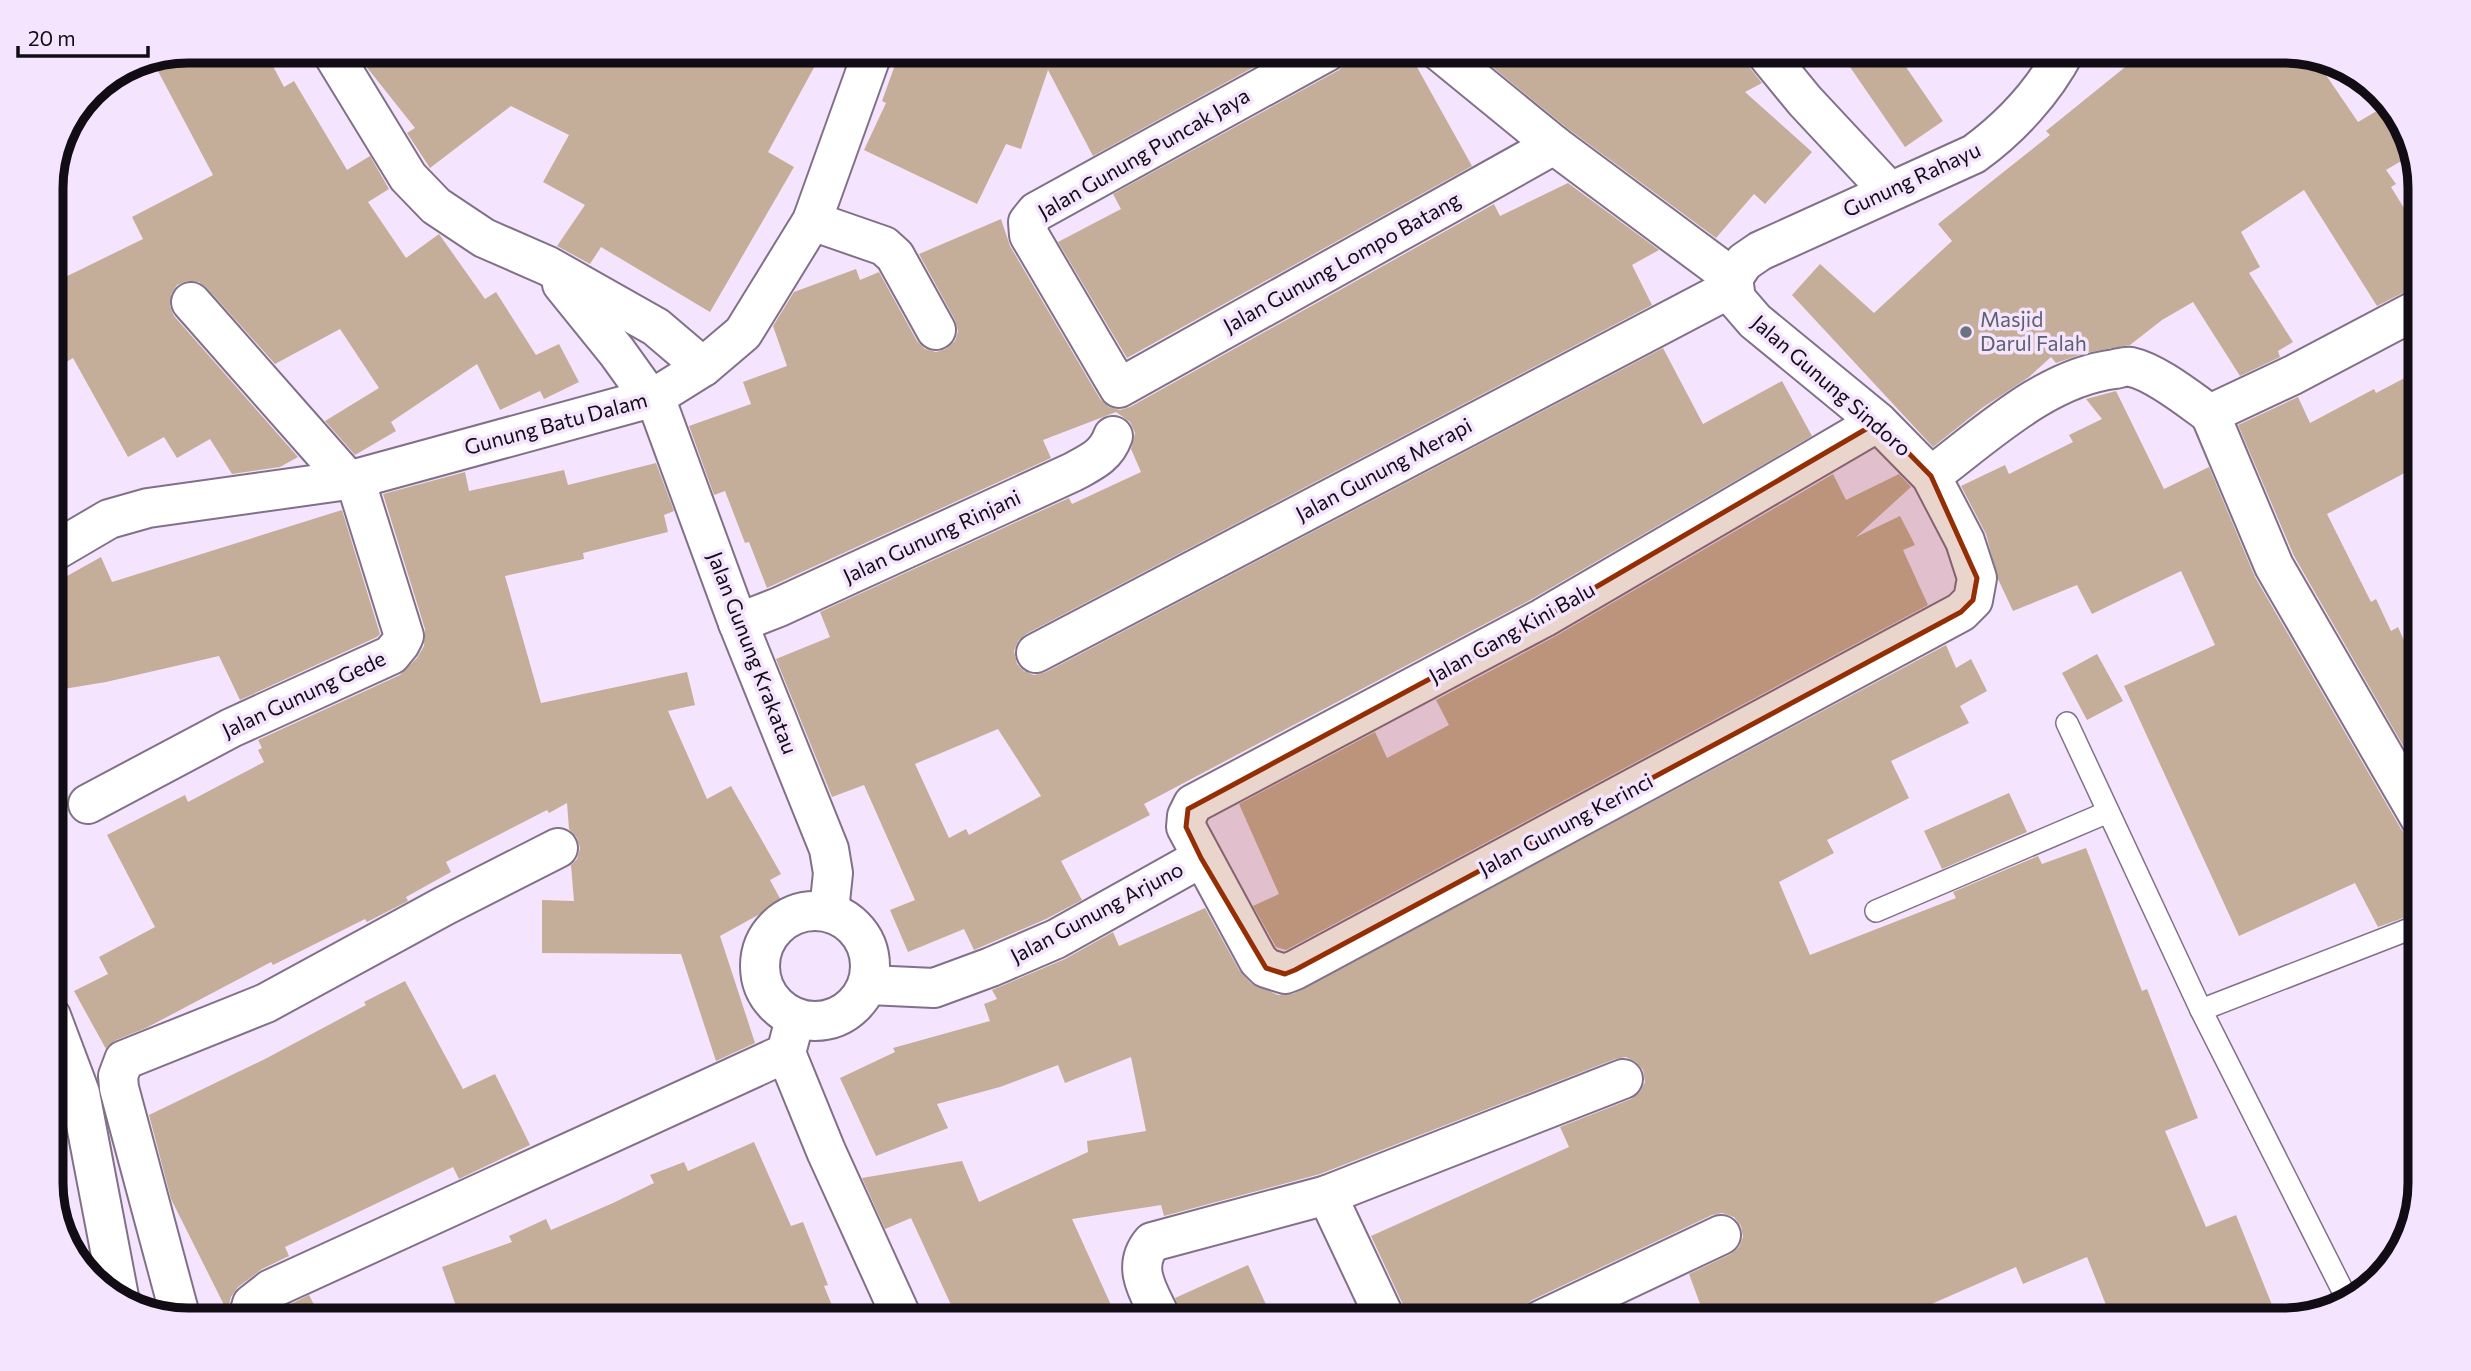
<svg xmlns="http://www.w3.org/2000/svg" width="2471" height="1371" viewBox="0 0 2471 1371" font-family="Commissioner,sans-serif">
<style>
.building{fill:#c5ae99;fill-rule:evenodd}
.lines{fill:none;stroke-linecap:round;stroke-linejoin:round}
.lane-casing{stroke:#807188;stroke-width:24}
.street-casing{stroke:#807188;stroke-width:42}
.lane{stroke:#fff;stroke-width:21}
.street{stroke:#fff;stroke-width:38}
.marked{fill:#942e05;fill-opacity:0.2;stroke:#942e05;stroke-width:5;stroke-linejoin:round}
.worship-dot{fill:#6b7280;stroke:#f5e4fe;stroke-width:2.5}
.labels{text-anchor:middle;stroke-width:7;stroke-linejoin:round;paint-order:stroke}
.street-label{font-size:21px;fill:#120c15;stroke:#f5e4fe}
.worship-label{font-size:21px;fill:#5b616d;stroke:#f5e4fe;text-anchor:start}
.rim{fill:none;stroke:#120c15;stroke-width:9}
</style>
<rect width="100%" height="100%" fill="#f5e4fe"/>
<g class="building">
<path d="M 187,51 L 265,51 L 284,87 L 294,81 L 347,170 L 370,156 L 389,189 L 368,202 L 406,258 L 439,234 L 485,299 L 496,292 L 536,355 L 559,344 L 579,382 L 544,399 L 540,391 L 500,410 L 477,364 L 391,422 L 396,431 L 355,455 L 325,421 L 379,388 L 340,329 L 275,364 L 207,288 L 199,282 L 187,281 L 177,285 L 171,294 L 170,306 L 174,316 L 298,457 L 280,467 L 232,474 L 210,439 L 177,458 L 164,437 L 128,457 L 73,358 L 51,371 L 51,284 L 143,239 L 132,217 L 213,175 L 151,58 Z"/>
<path d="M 384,51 L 823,51 L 768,152 L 794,167 L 710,312 L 601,247 L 590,264 L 557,246 L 585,205 L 543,182 L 569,135 L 511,106 L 430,168 L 407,133 L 415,128 L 365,65 Z"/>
<path d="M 900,51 L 1283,51 L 1093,156 L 1048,70 L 1021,149 L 1006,144 L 977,204 L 864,150 L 886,103 L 882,101 Z"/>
<path d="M 1350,51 L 1408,51 L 1472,166 L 1127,358 L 1058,242 L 1121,209 L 1113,194 L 1339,70 L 1347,62 Z"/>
<path d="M 1473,51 L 1743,51 L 1747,64 L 1762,83 L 1745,92 L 1812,152 L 1765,204 L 1754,194 L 1716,238 L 1567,128 Z"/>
<path d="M 1792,51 L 1817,51 L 1800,60 Z"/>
<path d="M 1839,51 L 1895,51 L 1943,121 L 1905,147 Z"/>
<path d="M 2145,51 L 2284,51 L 2315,59 L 2358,122 L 2387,105 L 2402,119 L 2413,154 L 2386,170 L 2396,184 L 2391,187 L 2420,234 L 2420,284 L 2377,306 L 2304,190 L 2241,232 L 2260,267 L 2249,273 L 2293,342 L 2278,351 L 2280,357 L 2240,376 L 2193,302 L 2162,320 L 2130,345 L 2085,353 L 2056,363 L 2051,357 L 2029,377 L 1982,408 L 1933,447 L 1792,295 L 1820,264 L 1874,313 L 1952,241 L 1938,224 L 2050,135 L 2046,131 Z"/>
<path d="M 1568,183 L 1659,250 L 1632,265 L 1652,305 L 1026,634 L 1018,641 L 1014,651 L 1017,664 L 1024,671 L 1034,675 L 1046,672 L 1663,348 L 1703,424 L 1782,381 L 1812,436 L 1532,599 L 1144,804 L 1150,815 L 1061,861 L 1082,900 L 1046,919 L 974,950 L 964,929 L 908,952 L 890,910 L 915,900 L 864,785 L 832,797 L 776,659 L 830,637 L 820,612 L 1069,498 L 1072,504 L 1141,472 L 1131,449 L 1135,433 L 1130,422 L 1116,412 L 1043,440 L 1051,458 L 767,588 L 749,542 L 745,543 L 725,491 L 714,495 L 689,426 L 751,404 L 743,382 L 787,366 L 773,326 L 794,292 L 856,269 L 860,280 L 879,272 L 917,341 L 925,349 L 936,352 L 946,349 L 955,341 L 958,331 L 955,320 L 919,254 L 1001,219 L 1010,246 L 1100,399 L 1109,407 L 1120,410 L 1130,407 L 1494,204 L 1500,216 ZM 998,729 L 1041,796 L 969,835 L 966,829 L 949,838 L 915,764 Z"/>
<path d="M 2420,370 L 2420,441 L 2406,448 L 2416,467 L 2327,514 L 2371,602 L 2376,599 L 2391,631 L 2398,627 L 2420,676 L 2420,775 L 2294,556 L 2238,425 L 2298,397 L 2310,423 L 2374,389 L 2376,393 Z"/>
<path d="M 2116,391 L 2164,489 L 2209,467 L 2255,577 L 2401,829 L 2409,837 L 2420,840 L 2420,912 L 2378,927 L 2355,883 L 2239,936 L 2124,686 L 2215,645 L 2181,571 L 2092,614 L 2077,585 L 2013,611 L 1998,579 L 1986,534 L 1961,486 L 2005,465 L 2009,474 L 2073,442 L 2069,435 L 2102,419 L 2086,399 Z"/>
<path d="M 656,463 L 674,511 L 664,515 L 668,532 L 583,553 L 584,559 L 505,576 L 541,703 L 687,672 L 695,705 L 668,711 L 707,799 L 731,786 L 781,874 L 770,880 L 782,902 L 720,936 L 755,1043 L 716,1061 L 681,954 L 542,953 L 542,900 L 574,901 L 571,865 L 577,859 L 580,848 L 577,838 L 569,829 L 567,803 L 549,813 L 547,810 L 446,862 L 451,872 L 406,897 L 408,901 L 367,922 L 365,919 L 273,965 L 271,962 L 146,1028 L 116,1040 L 106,1049 L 74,991 L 108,974 L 99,957 L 155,927 L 107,835 L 185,795 L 188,802 L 264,762 L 258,750 L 262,748 L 258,740 L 400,675 L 417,658 L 424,646 L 425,629 L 383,494 L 465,472 L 469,491 L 564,470 L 568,485 Z"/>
<path d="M 1833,474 L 1846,500 L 1899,474 L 1911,487 L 1856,537 L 1900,516 L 1915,545 L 1903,550 L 1928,605 L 1286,950 L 1276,947 L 1253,906 L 1279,894 L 1239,804 L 1375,732 L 1387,758 L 1449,725 L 1436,700 L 1554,637 Z"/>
<path d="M 342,510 L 380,634 L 377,637 L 240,700 L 219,656 L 106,682 L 51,691 L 51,585 L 101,557 L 112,582 Z"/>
<path d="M 1946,645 L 1956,668 L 1971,659 L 1987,691 L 1960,706 L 1969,723 L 1891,761 L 1909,798 L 1827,840 L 1834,853 L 1779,882 L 1810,955 L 1956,898 L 1953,892 L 2038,856 L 2042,864 L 2086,848 L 2142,991 L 2147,989 L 2198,1118 L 2165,1131 L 2206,1227 L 2236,1215 L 2278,1320 L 2112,1320 L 2087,1257 L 2023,1284 L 2016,1267 L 1895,1320 L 1706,1320 L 1689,1274 L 1731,1254 L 1739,1247 L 1743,1237 L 1741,1226 L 1734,1217 L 1722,1213 L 1712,1215 L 1532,1300 L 1523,1307 L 1521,1314 L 1507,1320 L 1408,1320 L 1406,1311 L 1371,1236 L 1569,1147 L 1560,1127 L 1631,1099 L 1640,1092 L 1645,1082 L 1643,1070 L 1636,1062 L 1626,1057 L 1615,1059 L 1320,1174 L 1164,1216 L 1161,1205 L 1072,1219 L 1111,1305 L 1076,1320 L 958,1320 L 911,1218 L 885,1229 L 862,1178 L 962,1161 L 979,1202 L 1088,1152 L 1087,1141 L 1146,1131 L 1131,1057 L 1065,1083 L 1058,1065 L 1000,1087 L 937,1104 L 948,1128 L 876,1156 L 840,1078 L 895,1052 L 893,1048 L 990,1021 L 984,1004 L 997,999 L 992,990 L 1065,959 L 1113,932 L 1119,946 L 1205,908 L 1239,970 L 1251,983 L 1278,995 L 1293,994 Z"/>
<path d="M 2097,654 L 2123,701 L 2087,720 L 2062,673 Z"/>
<path d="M 2009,793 L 2027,832 L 1942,869 L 1924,831 Z"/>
<path d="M 405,981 L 463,1089 L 495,1074 L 530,1145 L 459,1179 L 453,1167 L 285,1247 L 289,1256 L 262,1269 L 238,1287 L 231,1297 L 227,1311 L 171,1199 L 149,1115 L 265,1059 L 366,1005 L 364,1002 Z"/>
<path d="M 754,1142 L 791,1226 L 803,1222 L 828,1285 L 824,1286 L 838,1320 L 461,1320 L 442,1267 L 512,1242 L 509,1236 L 546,1219 L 551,1230 L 613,1203 L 654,1183 L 650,1175 L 684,1162 L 688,1171 Z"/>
<path d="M 1248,1265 L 1273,1320 L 1184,1320 L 1175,1298 Z"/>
<path d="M 309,1295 L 322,1320 L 270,1320 L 283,1308 Z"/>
</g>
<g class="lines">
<defs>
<g id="lane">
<path d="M 2067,723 L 2201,1010 L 2349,1303"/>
<path d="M 1876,911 L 2108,812"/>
<path d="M 2201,1010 L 2420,925"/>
</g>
<g id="street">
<path d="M 331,51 L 408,177 L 436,206 L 484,238 L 548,266 L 656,327 L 703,367"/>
<path d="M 1328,51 L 1036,212 L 1028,222 L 1029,235 L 1119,388 L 1554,145"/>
<path d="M 1439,51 L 1554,145 L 1733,278"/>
<path d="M 1764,51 L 1805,101 L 1889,191"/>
<path d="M 812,221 L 884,246 L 895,256 L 936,330"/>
<path d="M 1733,278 L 1736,299 L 1755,321 L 1878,422 L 1931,476 L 1965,541 L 1977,578 L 1973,600 L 1961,612 L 1295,970 L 1285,974 L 1266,968 L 1258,960 L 1186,827 L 1187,816 L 1193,804 L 1543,618 L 1878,422"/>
<path d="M 1733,278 L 1744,262 L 1760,251 L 1974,154 C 2011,127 2044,91 2065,51"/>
<path d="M 562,284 L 617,352 L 650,398"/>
<path d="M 191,302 L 348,480"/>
<path d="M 655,397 L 738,623 L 829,849 L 833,873 L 829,911"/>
<path d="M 2210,414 L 2274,566 L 2420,818"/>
<path d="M 2210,414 L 2293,375 L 2420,308"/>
<path d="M 1931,476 C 1986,435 2046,377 2115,369 C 2120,368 2127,366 2131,367 C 2155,372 2190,400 2210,414"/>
<path d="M 51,553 L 109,519 L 148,508 L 355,479 L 655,397 L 703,367 L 743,333 L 812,221 L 873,51"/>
<path d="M 738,623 L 779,607 L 1073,472 C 1091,462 1106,456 1113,436"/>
<path d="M 1036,653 L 1733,287"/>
<path d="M 88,804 L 231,728 L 391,655 L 400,644 L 404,636 L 355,479"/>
<circle cx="815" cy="966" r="55"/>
<path d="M 869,985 L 934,988 L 991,967 L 1056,939 L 1201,858"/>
<path d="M 51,1016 L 80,1093 L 120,1302"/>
<path d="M 786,1053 L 826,1151 L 903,1320"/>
<path d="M 1327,1195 L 1386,1320"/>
<path d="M 181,1319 L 119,1088 L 118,1076 L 124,1060 L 266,1003 L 444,906 L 558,848"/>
<path d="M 247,1320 L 252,1304 L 271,1289 L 786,1053 L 795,1019"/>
<path d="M 1162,1320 C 1150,1294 1130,1268 1152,1242 L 1327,1195 L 1623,1079"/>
<path d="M 1541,1320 L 1721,1235"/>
</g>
</defs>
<use href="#lane" class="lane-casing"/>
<use href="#street" class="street-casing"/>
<use href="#lane" class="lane"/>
<use href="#street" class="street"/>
</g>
<path class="marked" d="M 1878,422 L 1931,476 L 1977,578 L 1973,600 L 1961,612 L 1295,970 L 1285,974 L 1266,968 L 1201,858 L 1186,827 L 1188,809 L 1543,618 Z"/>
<circle class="worship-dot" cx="1966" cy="332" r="7"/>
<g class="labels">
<g class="street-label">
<text transform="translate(1144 154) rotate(-30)" y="7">Jalan Gunung Puncak Jaya</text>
<text transform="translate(1912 180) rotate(-25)" y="7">Gunung Rahayu</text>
<text transform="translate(1342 263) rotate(-29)" y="7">Jalan Gunung Lompo Batang</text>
<text transform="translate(1831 386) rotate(41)" y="7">Jalan Gunung Sindoro</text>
<text transform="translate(556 424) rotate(-15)" y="7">Gunung Batu Dalam</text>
<text transform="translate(1384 470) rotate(-28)" y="7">Jalan Gunung Merapi</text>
<text transform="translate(932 537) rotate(-25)" y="7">Jalan Gunung Rinjani</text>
<text transform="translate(1512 633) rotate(-29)" y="7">Jalan Gang Kini Balu</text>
<text transform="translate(752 653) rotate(69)" y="7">Jalan Gunung Krakatau</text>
<text transform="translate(304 695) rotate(-25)" y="7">Jalan Gunung Gede</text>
<text transform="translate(1566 825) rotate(-28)" y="7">Jalan Gunung Kerinci</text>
<text transform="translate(1097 913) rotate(-28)" y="7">Jalan Gunung Arjuno</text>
</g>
<g class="worship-label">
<text x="1980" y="327">Masjid<tspan x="1980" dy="24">Darul Falah</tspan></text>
</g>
</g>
<path d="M0 0H2471V1371H0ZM188 63H2283A125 125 0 0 1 2408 188V1183A125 125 0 0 1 2283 1308H188A125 125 0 0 1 63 1183V188A125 125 0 0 1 188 63Z" fill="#f5e4fe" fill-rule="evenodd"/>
<path class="rim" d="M188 63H2283A125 125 0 0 1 2408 188V1183A125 125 0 0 1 2283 1308H188A125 125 0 0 1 63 1183V188A125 125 0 0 1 188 63Z"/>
<path d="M18 46v10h130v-10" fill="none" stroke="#120c15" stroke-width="3.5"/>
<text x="28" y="46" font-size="21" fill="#120c15" stroke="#f5e4fe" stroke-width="5" paint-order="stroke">20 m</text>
</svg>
